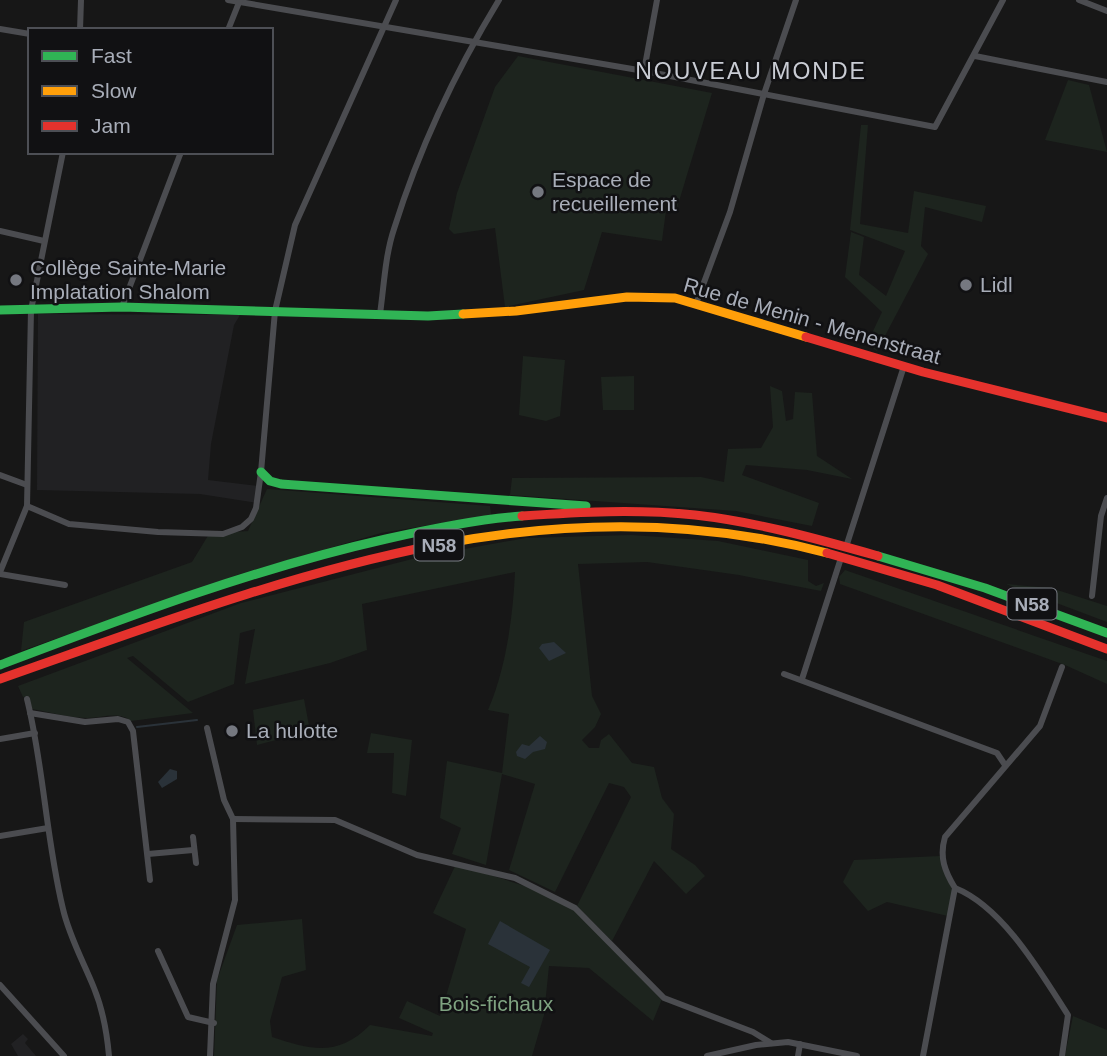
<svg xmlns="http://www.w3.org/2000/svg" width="1107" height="1056" viewBox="0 0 1107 1056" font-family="Helvetica,sans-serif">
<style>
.built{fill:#212123}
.green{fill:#1d241e}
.water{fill:#2a3239}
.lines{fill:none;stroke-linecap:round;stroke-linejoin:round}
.stream{stroke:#2a3239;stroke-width:2}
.street{stroke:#4b4c50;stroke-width:6}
.fast{stroke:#30b455;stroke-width:9}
.slow{stroke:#ff9f0a;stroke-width:9}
.jam{stroke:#e5322d;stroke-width:9}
.poi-dot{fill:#757880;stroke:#111113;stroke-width:2.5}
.labels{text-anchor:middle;stroke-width:5;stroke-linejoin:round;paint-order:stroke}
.shield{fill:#111113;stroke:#7b7e86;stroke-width:2}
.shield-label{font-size:19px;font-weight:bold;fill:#a8adb8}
.poi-label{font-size:21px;fill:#a8adb8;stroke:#111113;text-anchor:start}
.street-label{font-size:21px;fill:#a8adb8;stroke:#111113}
.park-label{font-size:21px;fill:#7fa381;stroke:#111113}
.neighbourhood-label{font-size:23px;letter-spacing:2px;fill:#c9ccd4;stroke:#111113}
</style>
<rect width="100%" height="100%" fill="#171717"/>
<g class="built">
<path d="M 38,314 L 240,315 L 234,325 L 211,444 L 208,480 L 259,486 L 257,503 L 200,494 L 37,490 Z"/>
<path d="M 23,1034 L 28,1039 L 25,1043 L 36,1056 L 18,1056 L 11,1044 Z"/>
</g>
<g class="green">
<path d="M 518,56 L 712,93 L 676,211 L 666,210 L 662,241 L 602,232 L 584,290 L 505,307 L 495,228 L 454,234 L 449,229 L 457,193 L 495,87 Z"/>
<path d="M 1068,80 L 1089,85 L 1107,152 L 1045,140 Z"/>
<path d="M 861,125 L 868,125 L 860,224 L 908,233 L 914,191 L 986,206 L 982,222 L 925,207 L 921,246 L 928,254 L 877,351 L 867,344 L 882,312 L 845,277 L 851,232 L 864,237 L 859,275 L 886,296 L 905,251 L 850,230 Z"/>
<path d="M 523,356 L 565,360 L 560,416 L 546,421 L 519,415 Z"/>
<path d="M 634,376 L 634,410 L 603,410 L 601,377 Z"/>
<path d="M 770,386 L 782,391 L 786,421 L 793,419 L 795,392 L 812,393 L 817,456 L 852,479 L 807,470 L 746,465 L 742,475 L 819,503 L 812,526 L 736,511 L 510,495 L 512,478 L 701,477 L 724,482 L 728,449 L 761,448 L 773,427 Z"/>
<path d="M 267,489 L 490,506 L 491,515 L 381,533 L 240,574 L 21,651 L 24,622 L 192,562 L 209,534 L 248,531 Z"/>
<path d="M 631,535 L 718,541 L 808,560 L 808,581 L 816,586 L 824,583 L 821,591 L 739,575 L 647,562 L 578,564 L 592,696 L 601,714 L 595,727 L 582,740 L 589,748 L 599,748 L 601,740 L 609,734 L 632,763 L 654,767 L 662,798 L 674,814 L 671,849 L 695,865 L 705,876 L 686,894 L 654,861 L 612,941 L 577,906 L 631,797 L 624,787 L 609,783 L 555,892 L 509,870 L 535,784 L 502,774 L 486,865 L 452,854 L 461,828 L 440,818 L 447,761 L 502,773 L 509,714 L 488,710 C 506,669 513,616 515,572 L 362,604 L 367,650 L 330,663 L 245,684 L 255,629 L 240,633 L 234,684 L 188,702 L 133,656 L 127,658 L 193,713 L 131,721 C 119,711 102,718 88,718 C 70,718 50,712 32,709 L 29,696 L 23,697 L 18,686 L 241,603 L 420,557 L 526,538 Z"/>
<path d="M 845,570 L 1107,661 L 1107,684 L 1065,665 L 840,584 L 839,577 Z"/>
<path d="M 1006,584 L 1051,588 L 1107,606 L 1107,622 Z"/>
<path d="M 304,699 L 310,731 L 257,745 L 253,710 Z"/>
<path d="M 371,733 L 412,740 L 406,796 L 392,793 L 394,753 L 367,753 Z"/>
<path d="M 940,856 L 953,892 L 948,916 L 887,902 L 868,911 L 843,882 L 854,860 Z"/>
<path d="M 456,864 L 531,888 L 574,910 L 662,999 L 653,1021 L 589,968 L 549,966 L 544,1015 L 532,1056 L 214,1056 L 217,980 L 237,925 L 302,919 L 306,970 L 282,977 L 270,1021 L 272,1037 C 314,1051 339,1056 370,1025 L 432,1036 L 433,1033 L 399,1018 L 407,1001 L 440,1016 L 466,929 L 433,913 Z"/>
<path d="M 1073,1016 L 1107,1030 L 1107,1056 L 1065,1056 Z"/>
</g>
<g class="water">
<path d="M 554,642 L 566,653 L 549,661 L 539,648 L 542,644 Z"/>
<path d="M 540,736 L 547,742 L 545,749 L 533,752 L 525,759 L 517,756 L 516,752 L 522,744 L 529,746 Z"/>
<path d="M 170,769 L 177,771 L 177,779 L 162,788 L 158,782 Z"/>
<path d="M 500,921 L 550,950 L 529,987 L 521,983 L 530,967 L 488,944 Z"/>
</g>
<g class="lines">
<path class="stream" d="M 137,727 L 197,720"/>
<g class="street">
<path d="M 228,0 L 644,71 L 935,127 L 1003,0"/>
<path d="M 1079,0 L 1107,11"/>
<path d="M 0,29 L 30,34"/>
<path d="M 80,30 L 81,0"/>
<path d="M 228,30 L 240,0"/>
<path d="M 975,56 L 1107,82"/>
<path d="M 644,71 L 657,0"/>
<path d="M 0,231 L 44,241"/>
<path d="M 696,304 L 730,212 L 764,94 L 796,0"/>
<path d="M 122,307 L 181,152"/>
<path d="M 380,314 C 384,286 385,256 394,229 C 419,149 455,72 499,0"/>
<path d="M 0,475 L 27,485"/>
<path d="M 27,506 L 69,524 L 158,532 L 223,534 L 242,527 L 251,519 L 256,508 L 261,472 L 275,311 L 295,225 L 396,0"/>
<path d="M 846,547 L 904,366"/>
<path d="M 0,572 L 27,506 L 31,310 L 63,152"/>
<path d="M 0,574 L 65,585"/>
<path d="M 1092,596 L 1101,516 L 1107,498"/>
<path d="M 784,674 L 997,753 L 1005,765"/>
<path d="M 802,679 L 841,558"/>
<path d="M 27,699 C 44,768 46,840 63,909 C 69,936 84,963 94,988 C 103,1010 107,1033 109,1056"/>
<path d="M 30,713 L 85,722 L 118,719 L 128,722 L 133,731 L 150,880"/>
<path d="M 207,728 L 224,800 L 233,819 L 235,900 L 213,984 L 210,1056"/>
<path d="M 0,739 L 35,733"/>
<path d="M 233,819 L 335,820 L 417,855 L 515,878 L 575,908 L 664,998 L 753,1032 L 771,1043"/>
<path d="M 0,836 L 48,828"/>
<path d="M 193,837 L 196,863"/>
<path d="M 148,854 L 193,850"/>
<path d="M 955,888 C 1003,907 1041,973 1068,1015 L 1062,1056"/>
<path d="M 158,951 L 188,1017 L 214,1023"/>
<path d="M 0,985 L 64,1056"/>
<path d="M 707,1056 L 756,1045 L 788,1042 L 857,1056"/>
<path d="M 798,1056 L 800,1044"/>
<path d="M 923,1056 L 955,888 C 945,872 939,857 945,837 L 1040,726 L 1062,667"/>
</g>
<g class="fast">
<path d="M 0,310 L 122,307 L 428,316 L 463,314"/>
<path d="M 261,472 L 270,481 L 281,484 L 586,506"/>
<path d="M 878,556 L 985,588 L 1107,633"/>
<path d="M 0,665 C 127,617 253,569 386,539 C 430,529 477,519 522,516"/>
</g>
<g class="slow">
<path d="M 463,314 L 516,311 L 627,297 L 675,298 L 806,337"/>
<path d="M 436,545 C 566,520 699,519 827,553"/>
</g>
<g class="jam">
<path d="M 806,337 L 923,372 L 1107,418"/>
<path d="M 522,516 C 580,512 637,509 695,515 C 757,522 818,539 878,556"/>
<path d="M 827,553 L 937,585 L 1107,649"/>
<path d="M 0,679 C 143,629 287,574 436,545"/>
</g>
</g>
<g class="poi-dot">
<circle cx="538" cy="192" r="7"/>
<circle cx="16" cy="280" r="7"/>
<circle cx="966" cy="285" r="7"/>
<circle cx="232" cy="731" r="7"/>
</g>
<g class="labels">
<g class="shield">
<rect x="414.5" y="529.5" width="49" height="31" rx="5"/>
<rect x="1007.5" y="588.5" width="49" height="31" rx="5"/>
</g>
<g class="shield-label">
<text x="439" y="552">N58</text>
<text x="1032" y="611">N58</text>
</g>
<g class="poi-label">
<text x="552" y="187">Espace de<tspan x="552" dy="24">recueillement</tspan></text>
<text x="30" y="275">Collège Sainte-Marie<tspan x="30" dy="24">Implatation Shalom</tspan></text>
<text x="980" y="292">Lidl</text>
<text x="246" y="738">La hulotte</text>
</g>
<g class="street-label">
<text transform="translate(812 321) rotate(16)" y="7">Rue de Menin - Menenstraat</text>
</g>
<g class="park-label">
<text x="496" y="1011">Bois-fichaux</text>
</g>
<g class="neighbourhood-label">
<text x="751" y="79">NOUVEAU MONDE</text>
</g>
</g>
<rect x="28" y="28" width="245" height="126" fill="#111113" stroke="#4d4f55" stroke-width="2"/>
<rect x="42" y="51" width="35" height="10" fill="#30b455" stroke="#4d4f55" stroke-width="2"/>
<text x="91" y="63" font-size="21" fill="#a8adb8">Fast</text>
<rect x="42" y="86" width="35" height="10" fill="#ff9f0a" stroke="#4d4f55" stroke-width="2"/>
<text x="91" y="98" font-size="21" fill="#a8adb8">Slow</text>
<rect x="42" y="121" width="35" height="10" fill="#e5322d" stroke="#4d4f55" stroke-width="2"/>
<text x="91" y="133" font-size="21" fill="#a8adb8">Jam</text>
</svg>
